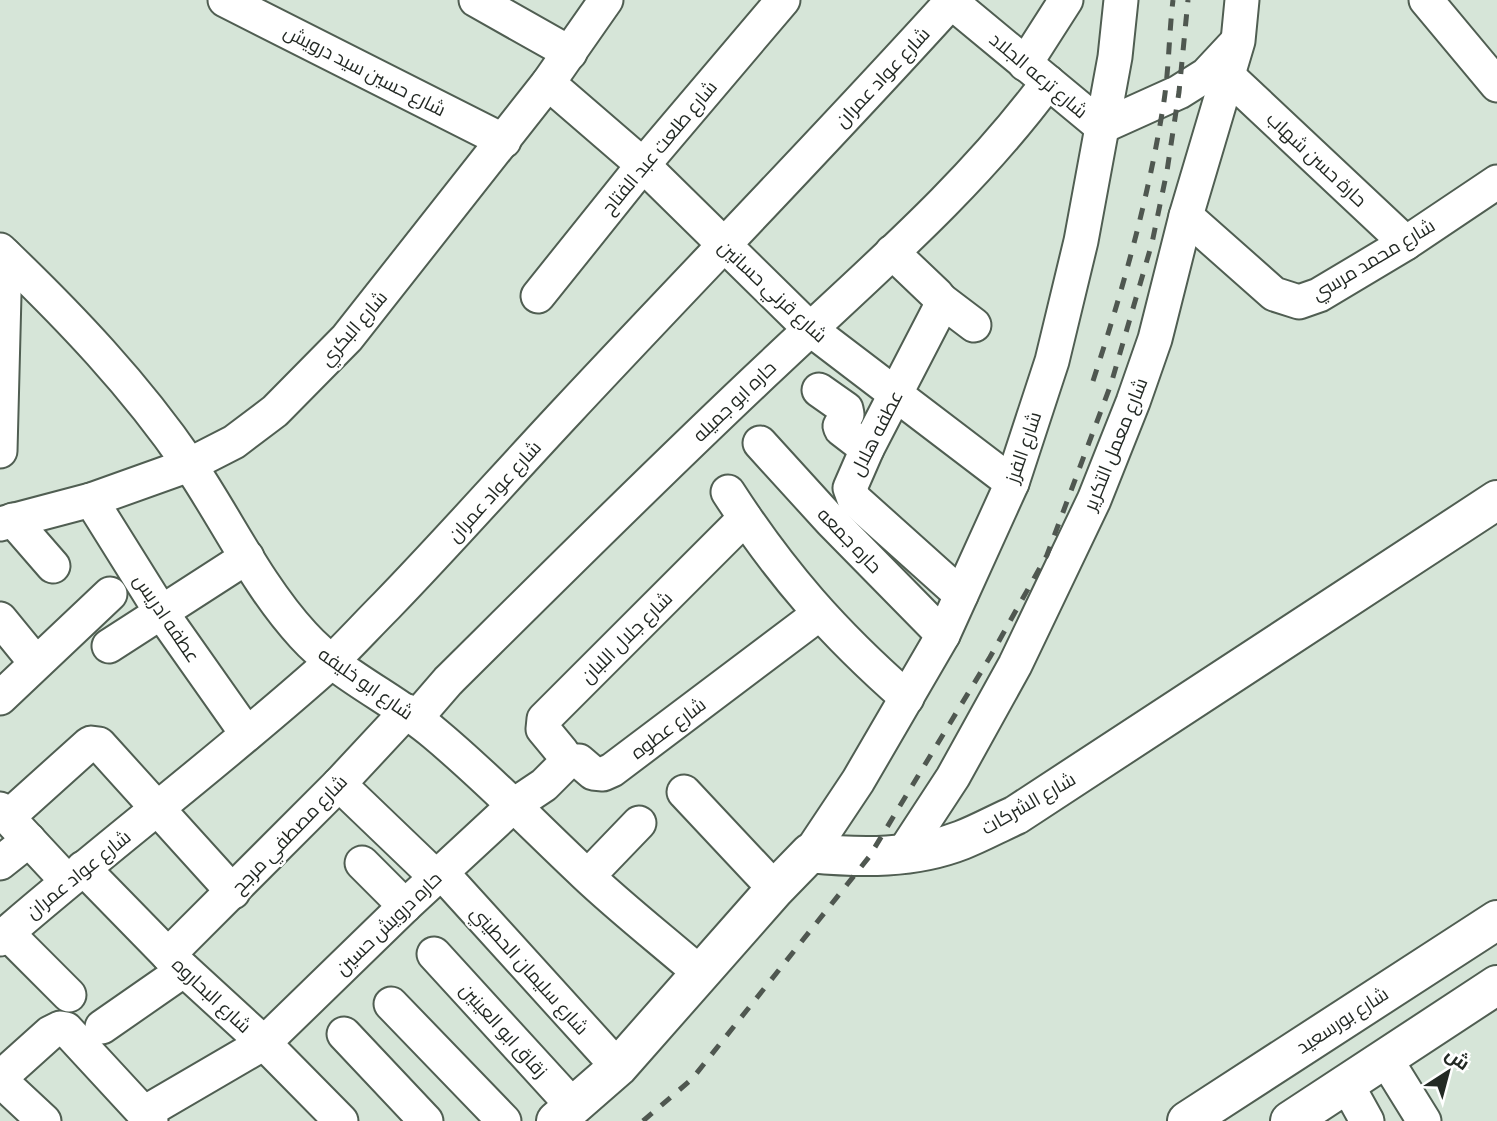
<svg xmlns="http://www.w3.org/2000/svg" width="1497" height="1121" viewBox="0 0 1497 1121" font-family="'Source Sans 3',Cairo,sans-serif">
<style>
.lines{fill:none;stroke-linecap:round;stroke-linejoin:round}
.minor-casing{stroke:#505e52;stroke-width:37}
.major-casing{stroke:#505e52;stroke-width:42}
.minor{stroke:#fff;stroke-width:33}
.major{stroke:#fff;stroke-width:38}
.rail{stroke:#4f5750;stroke-width:5;stroke-dasharray:12 12;stroke-linecap:butt}
.labels{text-anchor:middle;stroke-width:5;stroke-linejoin:round;paint-order:stroke}
.street-label{font-size:19px;fill:#232924;stroke:#fff}
</style>
<rect width="100%" height="100%" fill="#d6e5d8"/>
<g class="lines">
<defs>
<g id="minor">
<path d="M 225,0 L 504,141"/>
<path d="M 476,0 L 570,53"/>
<path d="M 949,0 L 1095,121 L 1108,124 L 1179,92 L 1206,75 L 1234,45"/>
<path d="M 1426,0 L 1497,85"/>
<path d="M 1025,64 L 1066,0"/>
<path d="M 1227,75 L 1406,243"/>
<path d="M 548,83 L 643,165 L 810,329 L 1012,483"/>
<path d="M 1186,216 L 1274,294 L 1299,302 L 1319,295 L 1406,243 L 1497,182"/>
<path d="M 0,250 C 69,316 135,385 189,464 C 227,520 257,585 303,635 C 340,676 393,698 434,733 C 487,777 535,827 585,874 C 622,909 663,941 701,974"/>
<path d="M 892,252 L 937,295 L 941,300 L 941,306 L 867,449 L 850,488 L 854,499 L 961,595"/>
<path d="M 538,296 L 643,165 L 783,0"/>
<path d="M 941,300 L 974,325"/>
<path d="M 819,390 L 846,409 L 847,414 L 840,426 L 841,429 L 867,449"/>
<path d="M 760,443 L 831,521 L 943,635"/>
<path d="M 0,451 L 5,255"/>
<path d="M 728,492 C 781,574 833,633 907,698"/>
<path d="M 91,500 L 161,612 L 247,734"/>
<path d="M 13,520 L 53,566"/>
<path d="M 0,524 L 91,500 L 189,465 L 234,442 L 275,411 L 347,338 L 548,83 L 606,0"/>
<path d="M 0,619 L 36,663"/>
<path d="M 109,646 L 247,557"/>
<path d="M 0,698 L 110,594"/>
<path d="M 416,718 L 448,681 C 555,575 661,469 771,366 C 867,275 969,189 1048,82"/>
<path d="M 565,764 L 562,752 L 543,729 L 544,719 L 745,518"/>
<path d="M 339,784 L 436,877"/>
<path d="M 684,792 L 775,889"/>
<path d="M 0,809 L 67,881"/>
<path d="M 8,817 L 88,745 L 91,743 L 99,744 L 233,892"/>
<path d="M 810,853 L 858,781 L 943,635 L 1012,483 L 1052,361 L 1081,241 L 1115,57 L 1121,0"/>
<path d="M 902,855 L 953,777 L 1015,665 L 1094,500 L 1133,402 L 1155,339 L 1186,216 L 1238,41 L 1242,0"/>
<path d="M 0,863 L 29,840"/>
<path d="M 362,863 L 405,906"/>
<path d="M 83,868 L 168,955 L 264,1043 L 341,1121"/>
<path d="M 441,872 L 618,1067"/>
<path d="M 588,876 L 639,823"/>
<path d="M 7,933 L 69,995"/>
<path d="M 0,939 C 108,845 223,759 330,663 C 349,645 367,625 386,606 C 449,541 508,474 569,409 C 696,273 826,140 951,2"/>
<path d="M 434,954 L 573,1106"/>
<path d="M 168,955 L 339,784 L 407,711"/>
<path d="M 391,1004 L 504,1121"/>
<path d="M 102,1027 L 184,970"/>
<path d="M 344,1034 L 426,1121"/>
<path d="M 1385,1058 L 1424,1121"/>
<path d="M 0,1078 L 50,1033 L 60,1028 L 66,1029 L 151,1121"/>
<path d="M 0,1080 L 44,1121"/>
<path d="M 1346,1083 L 1367,1121"/>
<path d="M 144,1113 L 264,1043 L 405,906 L 514,805 L 544,785 L 565,764 L 571,761 L 579,761 L 593,773 L 603,774 L 612,770 L 819,614"/>
</g>
<g id="major">
<path d="M 556,1121 L 618,1067 L 775,889 L 810,853 C 861,858 914,859 962,840 C 980,833 998,823 1016,815 L 1497,500"/>
<path d="M 1187,1121 L 1497,920"/>
<path d="M 1290,1121 L 1497,985"/>
</g>
</defs>
<use href="#minor" class="minor-casing"/>
<use href="#major" class="major-casing"/>
<use href="#minor" class="minor"/>
<use href="#major" class="major"/>
<g class="rail">
<path d="M 1093,381 C 1123,289 1149,197 1164,101 C 1169,68 1169,33 1173,0"/>
<path d="M 643,1121 L 692,1079 L 869,857 L 990,657 L 1047,555 L 1111,384 L 1152,243 L 1167,171 L 1179,92 L 1188,0"/>
</g>
</g>
<g class="labels">
<g class="street-label">
<text transform="translate(365 70) rotate(27)" y="7">شارع حسين سيد درويش</text>
<text transform="translate(1039 75) rotate(40)" y="7">شارع ترعه الجلاد</text>
<text transform="translate(882 77) rotate(-47)" y="7">شارع عواد عمران</text>
<text transform="translate(659 147) rotate(-50)" y="7">شارع طلعت عبد الفتاح</text>
<text transform="translate(1317 159) rotate(43)" y="7">حارة حسن شهاب</text>
<text transform="translate(1373 259) rotate(-31)" y="7">شارع محمد مرسي</text>
<text transform="translate(773 291) rotate(43)" y="7">شارع قرني حسانين</text>
<text transform="translate(353 328) rotate(-49)" y="7">شارع البكري</text>
<text transform="translate(734 401) rotate(-44)" y="7">حاره ابو جميله</text>
<text transform="translate(876 433) rotate(-63)" y="7">عطفه هلال</text>
<text transform="translate(1115 444) rotate(-68)" y="7">شارع معمل التكرير</text>
<text transform="translate(1023 447) rotate(-71)" y="7">شارع الفرز</text>
<text transform="translate(494 491) rotate(-48)" y="7">شارع عواد عمران</text>
<text transform="translate(850 540) rotate(46)" y="7">حاره جمعه</text>
<text transform="translate(167 618) rotate(56)" y="7">عطفه ادريس</text>
<text transform="translate(626 637) rotate(-45)" y="7">شارع جلال اللبان</text>
<text transform="translate(366 683) rotate(35)" y="7">شارع ابو خليفه</text>
<text transform="translate(668 728) rotate(-37)" y="7">شارع عطوه</text>
<text transform="translate(1028 803) rotate(-30)" y="7">شارع الشركات</text>
<text transform="translate(289 834) rotate(-46)" y="7">شارع مصطفي مرجح</text>
<text transform="translate(78 874) rotate(-39)" y="7">شارع عواد عمران</text>
<text transform="translate(388 923) rotate(-44)" y="7">حاره درويش حسين</text>
<text transform="translate(530 970) rotate(48)" y="7">شارع سليمان الحطيني</text>
<text transform="translate(212 995) rotate(43)" y="7">شارع البحاروه</text>
<text transform="translate(1342 1020) rotate(-33)" y="7">شارع بورسعيد</text>
<text transform="translate(504 1030) rotate(48)" y="7">زقاق ابو العينين</text>
</g>
</g>
<g transform="translate(1448 1072) rotate(36)" stroke="#ffffff" stroke-width="5" paint-order="stroke">
<path d="M0-5L12 26L0 18L-12 26Z" fill="#232924"/>
<text y="-10" font-size="19" font-weight="bold" text-anchor="middle" fill="#232924">ش</text>
</g>
</svg>
